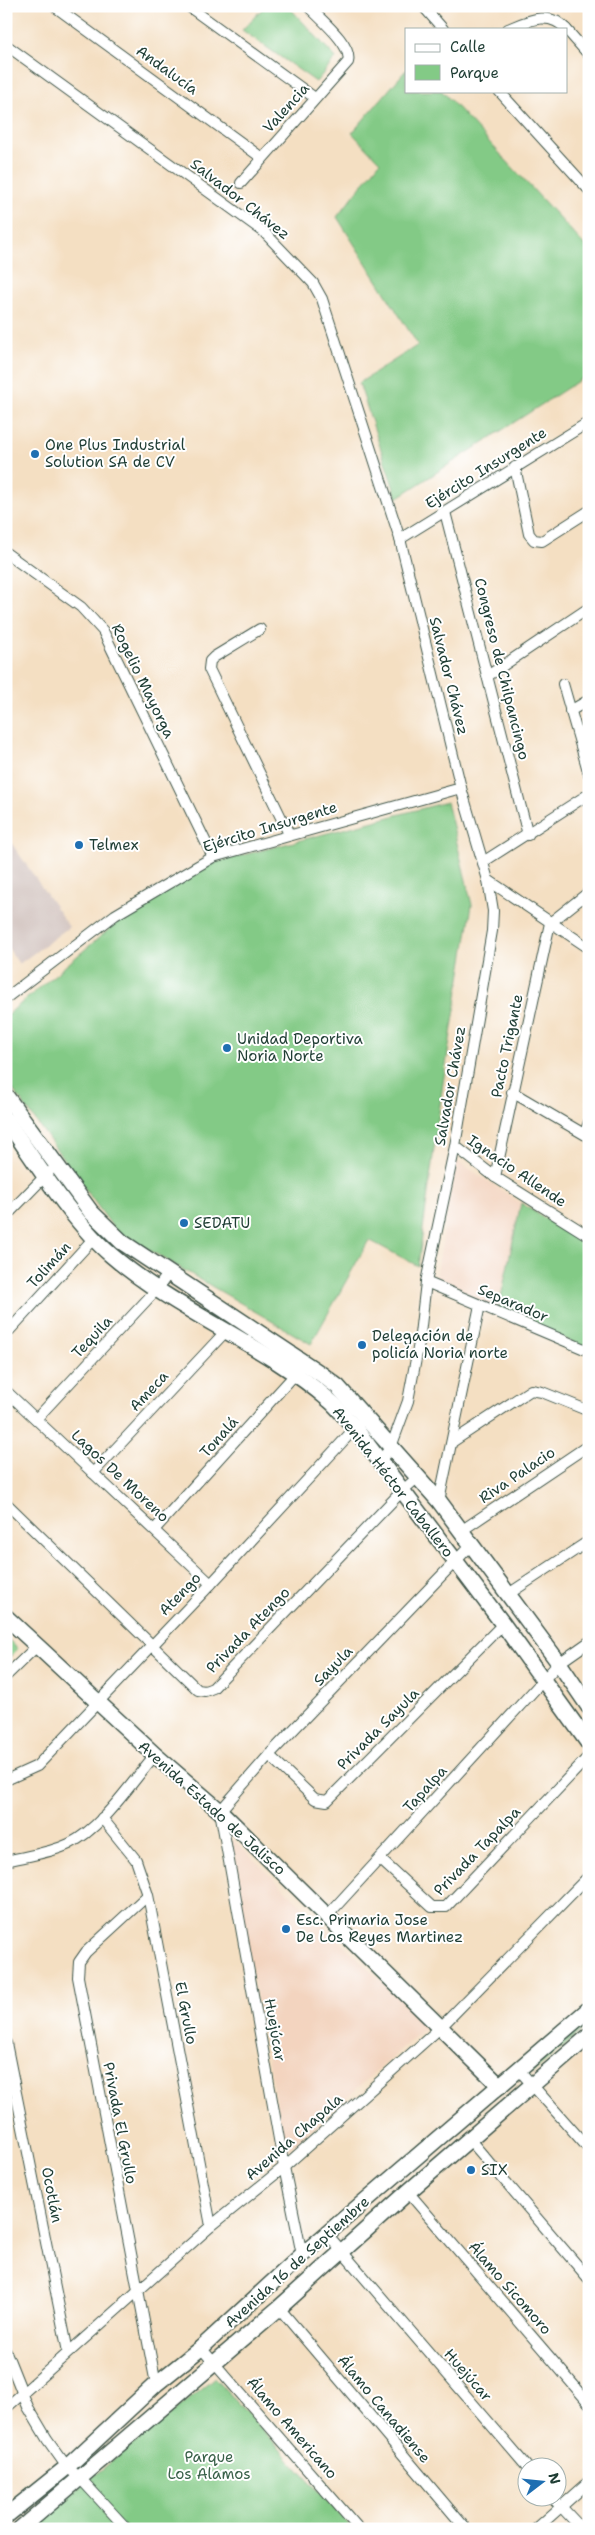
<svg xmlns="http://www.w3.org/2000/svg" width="595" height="2535" viewBox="0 0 595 2535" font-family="'Shantell Sans',sans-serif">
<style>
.built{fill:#f3d4bf}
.industrial{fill:#cfc0bb}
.green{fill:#83ca86;stroke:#51845d}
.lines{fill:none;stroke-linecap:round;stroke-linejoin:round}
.street-casing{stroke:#3f5549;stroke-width:12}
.secondary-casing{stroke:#3f5549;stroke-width:18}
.street{stroke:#fff;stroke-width:10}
.secondary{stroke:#fff;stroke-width:15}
.poi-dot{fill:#1f6fb2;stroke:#fff;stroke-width:2}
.labels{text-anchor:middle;stroke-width:4;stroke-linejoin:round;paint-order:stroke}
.street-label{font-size:15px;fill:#1f3d34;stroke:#fff}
.poi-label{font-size:15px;fill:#1f3d34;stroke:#fff;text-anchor:start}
.park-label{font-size:15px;fill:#386048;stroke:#fff}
</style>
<rect width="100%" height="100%" fill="#fff"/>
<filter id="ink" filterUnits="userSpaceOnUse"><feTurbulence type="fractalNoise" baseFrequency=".02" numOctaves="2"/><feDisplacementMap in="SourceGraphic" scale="10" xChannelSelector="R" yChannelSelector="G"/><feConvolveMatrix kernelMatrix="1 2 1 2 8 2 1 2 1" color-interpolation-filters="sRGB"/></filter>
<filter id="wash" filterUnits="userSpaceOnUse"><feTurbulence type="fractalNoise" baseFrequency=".0096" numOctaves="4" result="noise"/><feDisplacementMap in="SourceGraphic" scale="20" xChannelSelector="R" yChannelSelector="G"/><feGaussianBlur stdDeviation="1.12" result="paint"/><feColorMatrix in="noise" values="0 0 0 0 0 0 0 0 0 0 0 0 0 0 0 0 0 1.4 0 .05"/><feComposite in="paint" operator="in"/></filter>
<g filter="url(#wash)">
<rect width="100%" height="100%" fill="#f4dfc2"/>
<g class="built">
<path d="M 456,1160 L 521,1203 L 498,1311 L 435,1284 Z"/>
<path d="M 227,1834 L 428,2025 L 285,2153 Z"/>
</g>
<path class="industrial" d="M 6,835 L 69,927 L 19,964 L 6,945 Z"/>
<g class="green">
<path d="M 265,6 L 288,6 L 336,58 L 316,82 L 242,30 Z"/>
<path d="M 406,70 L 406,91 L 442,91 L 589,250 L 589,374 L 397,498 L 359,383 L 418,345 L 337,217 L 380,162 L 352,133 Z"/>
<path d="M 447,802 L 472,905 L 443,1083 L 418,1266 L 369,1240 L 311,1344 L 115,1230 L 6,1080 L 6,1016 L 120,920 L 209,864 Z"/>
<path d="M 521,1203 L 589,1247 L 589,1349 L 498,1311 Z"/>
<path d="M 6,1637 L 18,1649 L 6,1661 Z"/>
<path d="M 589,2013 L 589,2024 L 532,2073 L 530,2070 L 548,2055 L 548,2048 Z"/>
<path d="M 215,2378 L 353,2529 L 28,2529 Z"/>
</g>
</g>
<g filter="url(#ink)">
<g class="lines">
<defs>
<g id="street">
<path d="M 54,6 L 262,158"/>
<path d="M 188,6 L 315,98"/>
<path d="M 423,6 L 443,29"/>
<path d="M 508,29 C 528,21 549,10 566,29"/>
<path d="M 566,29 L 589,55"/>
<path d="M 6,45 L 264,232 L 313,283 L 322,299 L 400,539 L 461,788 L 488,880 L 493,911 L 492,931 L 455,1146 L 426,1282 L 419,1343 L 408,1401 L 391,1447 L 380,1461"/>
<path d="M 499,91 L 589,190"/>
<path d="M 241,183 L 348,62 C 353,45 320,19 308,6"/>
<path d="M 515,467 L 529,534 L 534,540 L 542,541 L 589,511"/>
<path d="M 445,512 L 528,835"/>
<path d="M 400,539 L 589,422"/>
<path d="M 6,553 L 81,607 L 103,631 L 213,857"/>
<path d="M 260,629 L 214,657 L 210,661 L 209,669 L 289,834"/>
<path d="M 489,675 L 589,608"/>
<path d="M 563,684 L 589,774"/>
<path d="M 570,711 L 589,700"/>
<path d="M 483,862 L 589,794"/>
<path d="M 488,880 L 589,948"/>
<path d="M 6,998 L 115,915 L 213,857 L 461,788"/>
<path d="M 512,1092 L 589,1137"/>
<path d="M 585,1134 L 589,1122"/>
<path d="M 455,1146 L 495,1177 L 589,1236"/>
<path d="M 495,1177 L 550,923 L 589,892"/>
<path d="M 6,1216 L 49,1172"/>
<path d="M 426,1282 L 589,1351"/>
<path d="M 6,1334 L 93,1239"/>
<path d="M 6,1391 L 211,1584"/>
<path d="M 37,1418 L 158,1288 L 168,1274"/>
<path d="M 452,1442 L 531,1390 L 542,1392 L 589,1411"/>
<path d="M 93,1473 L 227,1330"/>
<path d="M 439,1501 L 480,1305"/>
<path d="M 6,1503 L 198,1690 L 205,1691 L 213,1688 L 402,1491 L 418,1477"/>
<path d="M 155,1529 L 299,1370"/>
<path d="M 461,1531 L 589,1445"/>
<path d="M 507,1595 L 589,1541"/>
<path d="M 6,1676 L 37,1646"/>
<path d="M 269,1755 L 315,1799 L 327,1801 L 503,1624"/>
<path d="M 6,1780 L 37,1766 L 211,1584 L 358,1425"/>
<path d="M 102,1818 L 136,1860 L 148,1895 L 211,2226"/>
<path d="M 381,1860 L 432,1907 L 446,1907 L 589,1756"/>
<path d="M 6,1861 C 27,1856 50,1853 69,1844 C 102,1828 131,1783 155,1755"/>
<path d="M 148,1895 L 86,1952 L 79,1962 L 78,1977 L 156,2384"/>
<path d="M 327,1916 L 559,1663 L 589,1642"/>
<path d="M 6,2043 L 68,2352"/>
<path d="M 519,2070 L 589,2149"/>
<path d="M 469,2139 L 589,2279"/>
<path d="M 408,2192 L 589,2403"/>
<path d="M 327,2234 L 528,2468"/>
<path d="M 302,2255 L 284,2167 L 220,1811 L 269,1755 L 471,1545"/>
<path d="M 279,2308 L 466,2529"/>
<path d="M 201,2348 L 359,2529"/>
<path d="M 6,2352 L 28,2407 L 47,2439 L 67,2467 L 79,2477 L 127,2529"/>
<path d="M 6,2408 L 211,2226 L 284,2167 L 440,2028 L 589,1876"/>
<path d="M 553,2498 L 582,2529"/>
<path d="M 536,2529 L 589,2482"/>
</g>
<g id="secondary">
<path d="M 6,1096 L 91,1212 L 122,1242 L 321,1374 L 338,1387 L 439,1501 L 559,1663 L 589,1707"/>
<path d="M 6,1120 C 36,1162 73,1223 111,1255 C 177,1312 263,1343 329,1400 C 339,1408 346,1419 355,1428 L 503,1624 L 589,1744"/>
<path d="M 6,1617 L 155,1755 L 220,1811 L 500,2086"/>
<path d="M 6,2516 L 67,2467 L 156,2384 L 201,2348 L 302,2255 L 589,2009"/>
<path d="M 20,2529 L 279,2308 L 408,2192 L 589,2036"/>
</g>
</defs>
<use href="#street" class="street-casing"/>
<use href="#secondary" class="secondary-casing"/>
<use href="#street" class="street"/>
<use href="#secondary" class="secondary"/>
</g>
</g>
<g class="poi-dot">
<circle cx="35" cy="454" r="5"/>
<circle cx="79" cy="845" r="5"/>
<circle cx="227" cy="1048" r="5"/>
<circle cx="184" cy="1223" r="5"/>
<circle cx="362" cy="1345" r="5"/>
<circle cx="286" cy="1929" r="5"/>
<circle cx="471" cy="2170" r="5"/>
</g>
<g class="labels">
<g class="street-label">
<text transform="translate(167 70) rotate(36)" y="5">Andalucía</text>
<text transform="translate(286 108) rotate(-48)" y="5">Valencia</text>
<text transform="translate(240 199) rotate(38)" y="5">Salvador Chávez</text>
<text transform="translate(486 468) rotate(-32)" y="5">Ejército Insurgente</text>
<text transform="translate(502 669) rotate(76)" y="5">Congreso de Chilpancingo</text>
<text transform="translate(449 676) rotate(76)" y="5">Salvador Chávez</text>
<text transform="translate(143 681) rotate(64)" y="5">Rogelio Mayorga</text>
<text transform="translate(270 827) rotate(-17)" y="5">Ejército Insurgente</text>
<text transform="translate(507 1046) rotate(-78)" y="5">Pacto Trigante</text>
<text transform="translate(450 1086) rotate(-80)" y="5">Salvador Chávez</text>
<text transform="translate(517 1171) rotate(34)" y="5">Ignacio Allende</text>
<text transform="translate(49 1265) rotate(-48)" y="5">Tolimán</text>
<text transform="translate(513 1303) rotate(23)" y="5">Separador</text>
<text transform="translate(92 1337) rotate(-47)" y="5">Tequila</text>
<text transform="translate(149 1391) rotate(-47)" y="5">Ameca</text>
<text transform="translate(219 1437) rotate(-48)" y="5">Tonalá</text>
<text transform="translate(517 1475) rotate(-34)" y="5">Riva Palacio</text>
<text transform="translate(120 1476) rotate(43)" y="5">Lagos De Moreno</text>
<text transform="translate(393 1482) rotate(52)" y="5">Avenida Héctor Caballero</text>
<text transform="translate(180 1594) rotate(-46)" y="5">Atengo</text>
<text transform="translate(248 1630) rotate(-46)" y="5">Privada Atengo</text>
<text transform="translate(333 1666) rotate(-46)" y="5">Sayula</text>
<text transform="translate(378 1729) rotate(-45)" y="5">Privada Sayula</text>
<text transform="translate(425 1789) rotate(-48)" y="5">Tapalpa</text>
<text transform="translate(212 1808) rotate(42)" y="5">Avenida Estado de Jalisco</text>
<text transform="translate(477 1851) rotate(-46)" y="5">Privada Tapalpa</text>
<text transform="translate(186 2013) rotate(79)" y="5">El Grullo</text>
<text transform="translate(275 2030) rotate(80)" y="5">Huejúcar</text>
<text transform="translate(120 2123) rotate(79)" y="5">Privada El Grullo</text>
<text transform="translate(294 2137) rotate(-41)" y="5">Avenida Chapala</text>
<text transform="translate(52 2195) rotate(79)" y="5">Ocotlán</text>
<text transform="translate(297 2262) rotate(-42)" y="5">Avenida 16 de Septiembre</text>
<text transform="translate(510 2288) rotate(49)" y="5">Álamo Sicomoro</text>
<text transform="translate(468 2375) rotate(49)" y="5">Huejúcar</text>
<text transform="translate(384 2409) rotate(50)" y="5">Álamo Canadiense</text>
<text transform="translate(292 2428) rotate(49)" y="5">Álamo Americano</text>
</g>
<g class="poi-label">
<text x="45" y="450">One Plus Industrial<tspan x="45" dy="17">Solution SA de CV</tspan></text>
<text x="89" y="850">Telmex</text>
<text x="237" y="1044">Unidad Deportiva<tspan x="237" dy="17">Noria Norte</tspan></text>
<text x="194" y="1228">SEDATU</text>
<text x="372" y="1341">Delegación de<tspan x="372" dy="17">policía Noria norte</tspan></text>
<text x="296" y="1925">Esc. Primaria Jose<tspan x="296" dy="17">De Los Reyes Martinez</tspan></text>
<text x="481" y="2175">SIX</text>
</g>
<g class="park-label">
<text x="209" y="2462">Parque<tspan x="209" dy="17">Los Alamos</tspan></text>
</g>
</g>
<rect width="595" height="2535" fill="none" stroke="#fff" stroke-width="25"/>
<rect x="405" y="28" width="162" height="65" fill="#ffffff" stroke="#a5b1ae"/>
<rect x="415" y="44" width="25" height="8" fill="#ffffff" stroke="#a5b1ae"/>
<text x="450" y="52" font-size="15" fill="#1f3d34">Calle</text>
<rect x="415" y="65" width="25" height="15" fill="#83ca86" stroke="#a5b1ae"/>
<text x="450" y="78" font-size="15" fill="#1f3d34">Parque</text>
<g transform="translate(542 2482) rotate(74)"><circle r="24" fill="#ffffff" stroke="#a5b1ae"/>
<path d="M0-4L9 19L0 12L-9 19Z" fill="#1f6fb2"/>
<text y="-8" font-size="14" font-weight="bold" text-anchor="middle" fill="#1f3d34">N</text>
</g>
</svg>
